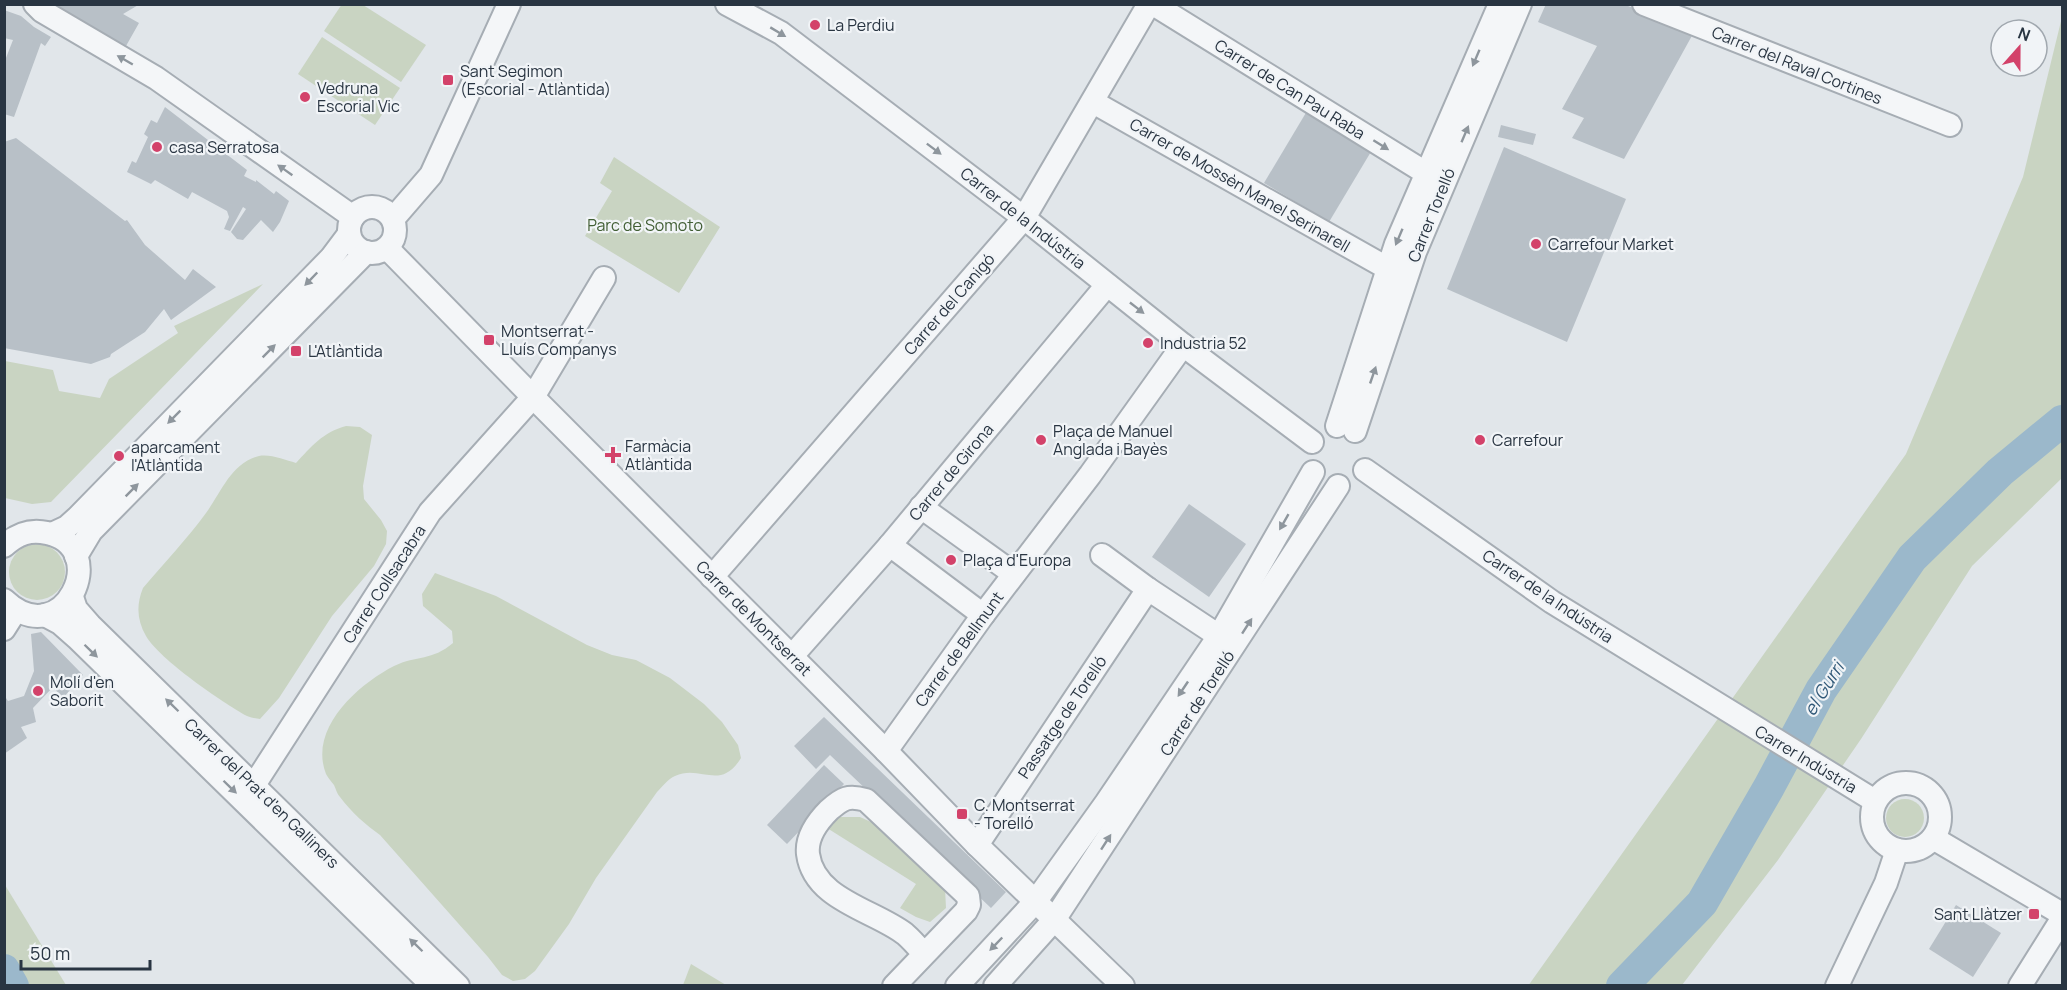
<svg xmlns="http://www.w3.org/2000/svg" width="2067" height="990" viewBox="0 0 2067 990" font-family="Manrope,sans-serif">
<style>
.green{fill:#c9d4c2}
.lines{fill:none;stroke-linecap:round;stroke-linejoin:round}
.river{stroke:#9bb8cb;stroke-width:32}
.building{fill:#b8c0c7}
.minor-casing{stroke:#a6adb4;stroke-width:26}
.minor{stroke:#f4f6f8;stroke-width:22}
.oneway{fill:#8e969d}
.poi-dot{fill:#d3426a;stroke:#f1f4f7;stroke-width:2}
.labels{text-anchor:middle;stroke-width:4.5;stroke-linejoin:round;paint-order:stroke}
.poi-label{font-size:16px;fill:#293542;stroke:#f1f4f7;text-anchor:start}
.street-label{font-size:16px;fill:#293542;stroke:#f1f4f7}
.park-label{font-size:16px;fill:#425f35;stroke:#f1f4f7}
.water-label{font-size:18px;font-style:italic;fill:#315978;stroke:#f1f4f7}
</style>
<rect width="100%" height="100%" fill="#e1e6ea"/>
<g class="green">
<path d="M 342,4 L 363,5 L 426,45 L 401,82 L 324,31 Z"/>
<path d="M 2062,17 L 2062,478 L 1972,566 L 1861,739 L 1778,860 L 1682,985 L 1528,986 L 1906,454 L 2023,177 Z"/>
<path d="M 322,37 L 400,88 L 375,125 L 298,74 Z"/>
<path d="M 614,157 L 720,227 L 679,293 L 585,236 L 612,191 L 600,183 Z"/>
<path d="M 263,284 L 51,502 L 32,504 L 5,498 L 5,361 L 53,370 L 59,391 L 100,398 L 109,379 L 178,333 L 174,326 Z"/>
<path d="M 346,426 L 360,427 L 372,435 L 363,486 L 364,499 L 381,520 L 387,531 L 386,544 L 374,566 L 332,616 L 279,698 L 260,719 C 256,718 251,718 247,716 C 223,703 159,659 146,636 C 137,620 136,605 143,588 C 164,563 187,539 206,513 C 221,493 231,463 259,456 C 271,454 285,460 296,463 C 311,447 323,432 346,426 Z"/>
<circle cx="37" cy="572" r="28"/>
<path d="M 435,573 L 496,596 L 587,645 L 612,655 L 636,660 L 670,678 L 704,704 L 722,722 L 738,745 L 741,758 C 720,792 701,764 675,776 C 668,779 662,787 657,792 L 596,878 L 569,924 L 535,971 L 525,979 L 513,981 L 502,975 L 488,957 L 380,835 C 366,825 351,812 340,797 C 337,794 336,789 334,785 C 331,781 328,778 326,774 C 308,728 359,684 394,666 C 417,655 432,661 453,643 L 452,631 L 423,606 L 422,594 Z"/>
<circle cx="1905" cy="818" r="19"/>
<path d="M 840,817 L 860,817 L 882,827 L 945,888 L 946,908 L 930,922 L 916,917 L 900,908 L 916,884 L 827,828 Z"/>
<path d="M 4,885 L 5,885 L 66,985 L 5,985 Z"/>
<path d="M 691,964 L 726,985 L 683,985 Z"/>
</g>
<g class="lines">
<g class="river">
<path d="M 4,970 L 13,986"/>
<path d="M 1622,986 L 1702,903 L 1769,787 L 1821,690 L 1912,558 L 2000,472 L 2062,421"/>
</g>
</g>
<g class="building">
<path d="M 48,4 L 140,4 L 123,14 L 139,23 L 126,46 Z"/>
<path d="M 1546,4 L 1623,4 L 1694,32 L 1624,159 L 1572,138 L 1584,118 L 1562,109 L 1597,46 L 1538,22 Z"/>
<path d="M 4,10 L 21,16 L 34,27 L 51,37 L 45,46 L 41,43 L 14,117 L 4,114 L 4,63 L 13,40 L 4,38 Z"/>
<path d="M 165,107 L 247,170 L 244,176 L 256,182 L 256,180 L 274,194 L 276,191 L 289,201 L 280,222 L 273,232 L 261,220 L 243,240 L 237,239 L 231,232 L 246,209 L 243,207 L 230,231 L 224,229 L 229,217 L 227,211 L 192,192 L 188,199 L 155,180 L 151,184 L 127,172 L 132,161 L 136,163 L 148,137 L 144,134 L 151,120 L 157,123 Z"/>
<path d="M 1307,111 L 1372,150 L 1329,222 L 1264,183 Z"/>
<path d="M 1501,125 L 1536,134 L 1533,145 L 1498,137 Z"/>
<path d="M 16,138 L 125,221 L 127,220 L 145,245 L 185,280 L 193,269 L 216,287 L 171,320 L 164,309 L 145,332 L 111,354 L 110,357 L 91,364 L 4,348 L 4,142 Z"/>
<path d="M 1504,147 L 1626,199 L 1567,342 L 1447,289 Z"/>
<path d="M 1189,504 L 1246,544 L 1209,597 L 1152,557 Z"/>
<path d="M 41,632 L 83,675 L 63,698 L 53,687 L 33,708 L 36,722 L 21,727 L 27,738 L 4,754 L 4,695 L 8,701 L 24,696 L 34,671 L 31,634 Z"/>
<path d="M 824,717 L 1006,892 L 991,908 L 830,755 L 816,769 L 794,746 Z"/>
<path d="M 824,765 L 844,784 L 787,844 L 767,825 Z"/>
<path d="M 1956,905 L 2001,933 L 1973,977 L 1929,949 Z"/>
</g>
<g class="lines">
<defs>
<g id="minor">
<path d="M 35,4 L 42,11 L 156,78 L 353,217"/>
<path d="M 727,4 L 781,33 L 1024,218 L 1183,345 L 1312,442"/>
<path d="M 1153,4 L 1426,173"/>
<path d="M 1644,4 L 1950,125"/>
<path d="M 1093,102 L 1387,268"/>
<circle cx="372" cy="230" r="23"/>
<path d="M 393,219 L 431,175 L 509,4"/>
<path d="M 387,248 L 533,397 L 886,751 L 977,845 L 1123,986"/>
<path d="M 1337,426 L 1396,244 L 1500,4"/>
<path d="M 1355,431 L 1415,252 L 1520,4"/>
<path d="M 1365,470 L 1552,602 L 1875,801"/>
<path d="M 921,507 L 1014,574"/>
<path d="M 52,534 L 67,527 L 77,518 L 331,258 L 349,234"/>
<path d="M 890,545 L 983,615"/>
<path d="M 4,546 C 17,534 30,529 47,533 C 114,547 63,656 4,600"/>
<path d="M 1102,555 L 1148,589 L 1219,636"/>
<path d="M 76,556 L 91,531 L 366,252"/>
<path d="M 712,577 L 1024,218 L 1149,4"/>
<path d="M 72,597 L 76,609 L 90,625 L 458,986"/>
<path d="M 45,615 L 60,623 L 77,638 L 433,986"/>
<path d="M 4,629 L 16,610"/>
<path d="M 792,656 L 890,545 L 1107,285"/>
<path d="M 886,751 L 983,615 L 1090,475 L 1183,345"/>
<circle cx="1906" cy="817" r="34"/>
<path d="M 254,785 L 430,512 L 533,397 L 604,278"/>
<path d="M 1933,838 L 2062,914"/>
<path d="M 977,845 L 1148,589"/>
<path d="M 894,986 L 966,911 L 969,905 L 968,896 L 866,800 C 848,795 843,798 829,810 C 817,822 806,837 808,854 C 814,900 874,910 905,934 C 912,940 918,947 924,954"/>
<path d="M 957,986 L 1035,902 L 1106,803 L 1219,636 L 1313,472"/>
<path d="M 995,986 L 1054,920 L 1338,486"/>
<path d="M 1837,986 L 1886,883 L 1897,850"/>
<path d="M 2020,986 L 2062,919"/>
</g>
</defs>
<use href="#minor" class="minor-casing"/>
<use href="#minor" class="minor"/>
</g>
<defs><path id="oneway-solid" d="M-6-.8H1V-3.2L6.5 0L1 3.2V.8H-6Z" transform="scale(1.5)"/></defs>
<g class="oneway">
<use href="#oneway-solid" transform="translate(778 32) rotate(31)"/>
<use href="#oneway-solid" transform="translate(1476 58) rotate(113)"/>
<use href="#oneway-solid" transform="translate(125 60) rotate(-150)"/>
<use href="#oneway-solid" transform="translate(1465 134) rotate(-67)"/>
<use href="#oneway-solid" transform="translate(1381 145) rotate(32)"/>
<use href="#oneway-solid" transform="translate(934 149) rotate(37)"/>
<use href="#oneway-solid" transform="translate(285 170) rotate(-145)"/>
<use href="#oneway-solid" transform="translate(1399 237) rotate(113)"/>
<use href="#oneway-solid" transform="translate(311 279) rotate(134)"/>
<use href="#oneway-solid" transform="translate(1137 308) rotate(38)"/>
<use href="#oneway-solid" transform="translate(269 351) rotate(-45)"/>
<use href="#oneway-solid" transform="translate(1373 375) rotate(-71)"/>
<use href="#oneway-solid" transform="translate(174 417) rotate(135)"/>
<use href="#oneway-solid" transform="translate(132 490) rotate(-45)"/>
<use href="#oneway-solid" transform="translate(1284 522) rotate(120)"/>
<use href="#oneway-solid" transform="translate(1247 626) rotate(-57)"/>
<use href="#oneway-solid" transform="translate(91 651) rotate(44)"/>
<use href="#oneway-solid" transform="translate(1183 689) rotate(124)"/>
<use href="#oneway-solid" transform="translate(172 705) rotate(-136)"/>
<use href="#oneway-solid" transform="translate(230 787) rotate(44)"/>
<use href="#oneway-solid" transform="translate(1106 842) rotate(-57)"/>
<use href="#oneway-solid" transform="translate(996 944) rotate(134)"/>
<use href="#oneway-solid" transform="translate(416 945) rotate(-136)"/>
</g>
<g class="poi-dot">
<circle cx="815" cy="25" r="6"/>
<rect x="442" y="74" width="12" height="12" rx="3"/>
<circle cx="305" cy="97" r="6"/>
<circle cx="157" cy="147" r="6"/>
<circle cx="1536" cy="244" r="6"/>
<rect x="483" y="334" width="12" height="12" rx="3"/>
<circle cx="1148" cy="343" r="6"/>
<rect x="290" y="345" width="12" height="12" rx="3"/>
<circle cx="1041" cy="440" r="6"/>
<circle cx="1480" cy="440" r="6"/>
<path d="M610 446h6v6h6v6h-6v6h-6v-6h-6v-6h6z"/>
<circle cx="119" cy="456" r="6"/>
<circle cx="951" cy="560" r="6"/>
<circle cx="38" cy="691" r="6"/>
<rect x="956" y="808" width="12" height="12" rx="3"/>
<rect x="2028" y="908" width="12" height="12" rx="3"/>
</g>
<g class="labels">
<g class="poi-label">
<text x="827" y="31">La Perdiu</text>
<text x="460" y="77">Sant Segimon<tspan x="460" dy="18">(Escorial - Atlàntida)</tspan></text>
<text x="317" y="94">Vedruna<tspan x="317" dy="18">Escorial Vic</tspan></text>
<text x="169" y="153">casa Serratosa</text>
<text x="1548" y="250">Carrefour Market</text>
<text x="501" y="337">Montserrat -<tspan x="501" dy="18">Lluís Companys</tspan></text>
<text x="1160" y="349">Industria 52</text>
<text x="308" y="357">L'Atlàntida</text>
<text x="1053" y="437">Plaça de Manuel<tspan x="1053" dy="18">Anglada i Bayès</tspan></text>
<text x="1492" y="446">Carrefour</text>
<text x="625" y="452">Farmàcia<tspan x="625" dy="18">Atlàntida</tspan></text>
<text x="131" y="453">aparcament<tspan x="131" dy="18">l'Atlàntida</tspan></text>
<text x="963" y="566">Plaça d'Europa</text>
<text x="50" y="688">Molí d'en<tspan x="50" dy="18">Saborit</tspan></text>
<text x="974" y="811">C. Montserrat<tspan x="974" dy="18">- Torelló</tspan></text>
<text x="2022" y="920" text-anchor="end">Sant Llàtzer</text>
</g>
<g class="street-label">
<text transform="translate(1797 65) rotate(22)" y="6">Carrer del Raval Cortines</text>
<text transform="translate(1290 89) rotate(32)" y="6">Carrer de Can Pau Raba</text>
<text transform="translate(1240 185) rotate(30)" y="6">Carrer de Mossèn Manel Serinarell</text>
<text transform="translate(1431 215) rotate(-68)" y="6">Carrer Torelló</text>
<text transform="translate(1023 218) rotate(38)" y="6">Carrer de la Indústria</text>
<text transform="translate(949 304) rotate(-49)" y="6">Carrer del Canigó</text>
<text transform="translate(951 472) rotate(-50)" y="6">Carrer de Girona</text>
<text transform="translate(384 584) rotate(-57)" y="6">Carrer Collsacabra</text>
<text transform="translate(1548 596) rotate(34)" y="6">Carrer de la Indústria</text>
<text transform="translate(754 618) rotate(45)" y="6">Carrer de Montserrat</text>
<text transform="translate(959 649) rotate(-54)" y="6">Carrer de Bellmunt</text>
<text transform="translate(1197 703) rotate(-57)" y="6">Carrer de Torelló</text>
<text transform="translate(1062 717) rotate(-56)" y="6">Passatge de Torelló</text>
<text transform="translate(1806 759) rotate(31)" y="6">Carrer Indústria</text>
<text transform="translate(262 793) rotate(44)" y="6">Carrer del Prat d'en Galliners</text>
</g>
<g class="park-label">
<text x="645" y="231">Parc de Somoto</text>
</g>
<g class="water-label">
<text transform="translate(1824 689) rotate(-58)" y="6">el Gurri</text>
</g>
</g>
<rect width="2067" height="990" fill="none" stroke="#293542" stroke-width="12"/>
<g transform="translate(2019 48) rotate(21)"><circle r="28" fill="#f1f4f7" stroke="#a1a8af" stroke-width="1.5"/>
<path d="M0-4.5L10 22L0 15L-10 22Z" fill="#d3426a"/>
<text y="-9" font-size="16" font-weight="bold" text-anchor="middle" fill="#293542">N</text>
</g>
<path d="M21 960v9h129v-9" fill="none" stroke="#293542" stroke-width="3"/>
<text x="30" y="960" font-size="18" fill="#293542" stroke="#f1f4f7" stroke-width="4.5" paint-order="stroke">50 m</text>
</svg>
